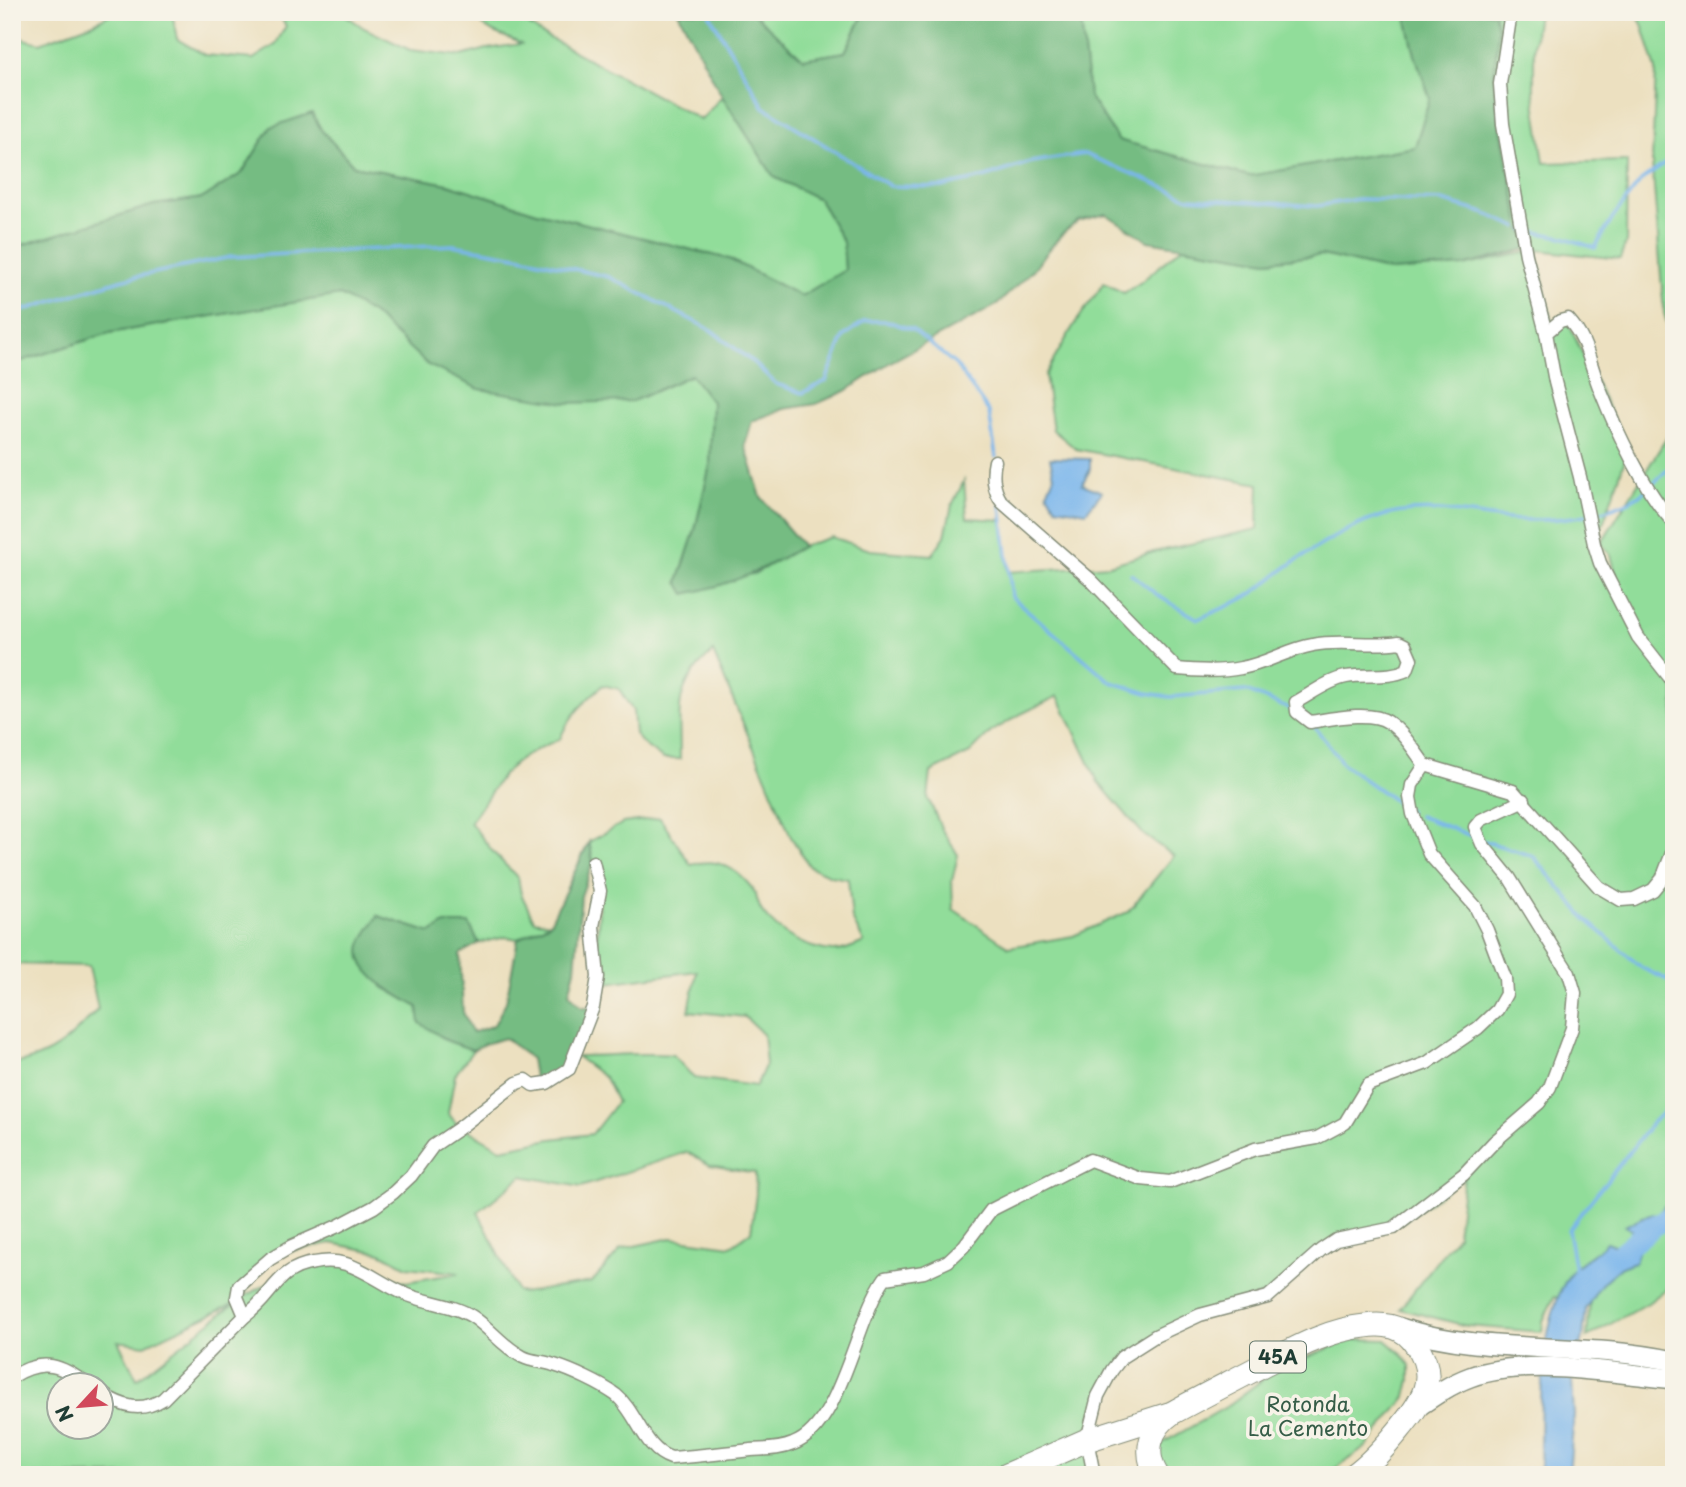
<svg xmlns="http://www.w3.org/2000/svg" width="1686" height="1487" viewBox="0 0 1686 1487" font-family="'Playpen Sans',sans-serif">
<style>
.green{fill:#91dd9a;stroke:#588d67;stroke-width:2;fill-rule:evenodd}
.forest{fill:#74bc82;stroke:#4a7c5b;stroke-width:2}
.water{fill:#7ab6ec;stroke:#4c7a90;stroke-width:2}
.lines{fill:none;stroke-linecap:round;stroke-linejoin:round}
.stream{stroke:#7ab6ec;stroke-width:3.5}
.river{stroke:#7ab6ec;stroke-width:21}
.street-casing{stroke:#868e7a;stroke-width:15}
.primary-casing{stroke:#868e7a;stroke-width:22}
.highway-casing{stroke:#868e7a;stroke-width:25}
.street{stroke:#fff;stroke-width:12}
.primary{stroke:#fff;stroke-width:19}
.highway{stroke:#fff;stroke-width:23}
.labels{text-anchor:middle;stroke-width:7;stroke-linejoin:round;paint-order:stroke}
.shield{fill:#f7f3e8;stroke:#60746a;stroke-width:2}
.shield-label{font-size:19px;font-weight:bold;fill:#1f3d34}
.park-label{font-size:21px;fill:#365d48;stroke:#f7f3e8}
</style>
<rect width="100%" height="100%" fill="#f7f3e8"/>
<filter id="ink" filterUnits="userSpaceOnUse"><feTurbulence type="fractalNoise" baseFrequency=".0143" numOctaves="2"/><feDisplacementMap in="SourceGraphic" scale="14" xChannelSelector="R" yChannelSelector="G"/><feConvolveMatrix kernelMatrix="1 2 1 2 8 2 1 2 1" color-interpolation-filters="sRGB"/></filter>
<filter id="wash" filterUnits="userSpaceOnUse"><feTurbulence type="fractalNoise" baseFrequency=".00686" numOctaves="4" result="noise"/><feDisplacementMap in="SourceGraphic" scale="28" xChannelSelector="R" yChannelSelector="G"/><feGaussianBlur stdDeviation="1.57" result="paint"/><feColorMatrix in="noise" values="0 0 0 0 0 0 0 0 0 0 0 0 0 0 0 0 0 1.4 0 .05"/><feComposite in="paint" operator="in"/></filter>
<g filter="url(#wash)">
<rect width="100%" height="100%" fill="#ece0c0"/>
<g class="green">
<path d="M 114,12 L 172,12 L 177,39 L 205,55 L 253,59 L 275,45 L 286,26 L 277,12 L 341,12 L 364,28 L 410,50 L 461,56 L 487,49 L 521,44 C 506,35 481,33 475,12 L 510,12 L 542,34 L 701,120 L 722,96 L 774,177 L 819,199 L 843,242 L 845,270 L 801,296 L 729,259 L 537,212 L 448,184 L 354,166 L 322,131 L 271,127 L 242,173 L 203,198 L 154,205 L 12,248 L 12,36 L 40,43 L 94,23 Z"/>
<path d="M 752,12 L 861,12 L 863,15 L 845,52 L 803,59 Z"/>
<path d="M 1080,12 L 1405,12 L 1415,55 L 1430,98 L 1415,147 L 1249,176 L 1118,140 L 1089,96 Z"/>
<path d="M 1494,12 L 1501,12 L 1501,20 L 1503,12 L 1538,12 L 1534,42 L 1534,94 L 1544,163 L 1627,161 L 1626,242 L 1620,259 L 1537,250 L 1552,326 L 1566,318 L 1628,451 L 1597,541 L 1604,561 L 1613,574 L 1616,574 L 1611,556 L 1601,543 L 1674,426 L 1674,1283 L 1648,1303 L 1587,1337 L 1590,1302 L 1554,1297 L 1543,1321 L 1542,1332 L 1467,1326 L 1400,1309 L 1457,1235 L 1464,1177 L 1404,1221 L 1319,1249 L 1281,1290 L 1197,1313 L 1112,1370 L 1086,1440 L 1094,1475 L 12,1475 L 12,1064 C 53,1058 71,1038 98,1009 L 89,966 L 12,964 L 12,364 L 109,333 L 340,295 L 373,314 L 428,365 L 633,401 L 691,375 L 712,402 L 710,465 L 695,530 L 678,582 L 754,574 L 803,546 L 832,537 L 870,550 L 932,555 L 945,536 L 952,505 L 964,481 L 967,518 L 1003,520 L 1008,572 L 1109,565 L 1154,552 L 1258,529 L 1259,484 L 1076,449 L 1053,430 L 1045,375 L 1074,325 L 1104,283 L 1124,293 L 1141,282 L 1182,247 L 1267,261 L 1322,255 L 1391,271 L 1463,266 L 1537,250 L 1521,229 L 1500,124 L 1494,80 L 1498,30 ZM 713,652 L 791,837 L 810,867 L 831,876 L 848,879 L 852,919 L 864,942 C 855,946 842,952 833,951 C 806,949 779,934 763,913 C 757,906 758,895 752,888 C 735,867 717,857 691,865 L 660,818 L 623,823 L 589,842 L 600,891 L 596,959 L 606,983 L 697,971 L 689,1011 L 745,1017 L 763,1034 L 766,1064 L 756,1086 L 694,1078 L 673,1055 C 640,1052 608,1056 576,1056 L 605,1078 L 617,1102 L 592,1134 L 551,1139 L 501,1149 L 456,1123 L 448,1113 L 455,1075 L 473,1050 L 448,1041 L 418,1007 L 381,986 L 378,916 L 431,933 L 445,924 L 469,924 L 479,943 L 506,937 L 518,939 L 550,923 L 534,920 L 521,894 L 518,878 L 494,853 L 470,822 C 481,809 489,794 499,780 C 513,760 538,748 560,739 C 569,716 585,701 603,685 L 619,689 L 633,711 L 635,734 L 643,744 L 663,759 L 680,759 C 680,709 672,687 713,652 ZM 1058,696 L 1098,782 L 1144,835 L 1174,856 L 1128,912 L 1073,936 L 1009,947 L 953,909 L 952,881 L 958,855 L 942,830 L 928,798 L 931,772 L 970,753 L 991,732 L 1021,714 ZM 687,1152 L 710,1165 L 755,1173 L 756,1194 L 751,1232 L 731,1246 L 671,1238 L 621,1249 L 592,1282 L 522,1293 L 517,1291 L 478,1212 L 522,1176 L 581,1187 ZM 331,1243 L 381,1253 L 407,1267 L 459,1273 L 406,1282 L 376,1275 L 335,1256 L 281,1277 L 240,1299 L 275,1254 ZM 235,1303 L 137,1379 L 118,1341 L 145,1345 ZM 60,1386 L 102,1386 L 102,1428 L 60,1428 Z"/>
<path d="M 1635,12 L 1674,12 L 1674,346 L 1664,313 L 1652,162 L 1656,70 L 1642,24 Z"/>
<path d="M 1351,1339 L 1386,1340 L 1401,1353 L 1410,1365 L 1410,1380 L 1406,1397 L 1366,1447 L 1326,1475 L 1175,1475 L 1164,1465 L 1157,1455 L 1161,1444 L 1226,1407 L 1274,1371 Z"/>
</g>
<g class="forest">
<path d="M 678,12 L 752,12 L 803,59 L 845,52 L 863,16 L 861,12 L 1080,12 L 1089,96 L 1118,140 L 1249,176 L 1415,147 L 1430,98 L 1415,55 L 1405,12 L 1494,12 L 1498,30 L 1494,80 L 1500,124 L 1521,229 L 1534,247 L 1463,266 L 1391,271 L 1322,255 L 1267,261 L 1148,241 L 1106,214 L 1078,221 L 1061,235 L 1032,271 L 997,305 L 892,361 L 846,391 L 816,404 L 784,409 L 752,421 L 745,445 L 761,497 L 803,546 C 759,571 735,584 685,594 L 678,582 L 695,530 L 710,465 L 712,402 L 691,375 L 633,401 L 566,403 L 479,389 L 428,365 L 373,314 L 340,295 L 109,333 L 12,364 L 12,248 L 154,205 L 203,198 L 242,173 L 271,127 L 312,113 L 322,131 L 354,166 L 448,184 L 537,212 L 729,259 L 801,296 L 845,270 L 843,242 L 819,199 L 774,177 L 722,96 Z"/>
<path d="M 589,842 L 593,862 L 581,896 L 575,970 L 569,993 L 582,1007 L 593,1007 L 569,1069 L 535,1083 L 531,1059 L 505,1038 L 484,1044 L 473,1050 L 448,1041 L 420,1023 L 418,1007 C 398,995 353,974 361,945 C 364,935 373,924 378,916 L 431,933 L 445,924 L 469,924 L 479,943 L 460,954 L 463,1012 L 472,1033 L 494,1025 L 506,1002 L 518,939 L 550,923 Z"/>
</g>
<g class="water">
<path d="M 1050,458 L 1090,459 L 1090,470 L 1082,484 L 1102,492 L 1086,512 L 1056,507 L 1047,493 L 1054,476 Z"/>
<path d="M 1665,1205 L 1674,1206 L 1674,1211 L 1670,1211 L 1663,1219 L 1645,1230 L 1635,1262 L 1621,1267 L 1603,1282 L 1586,1308 L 1583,1337 L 1572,1380 L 1574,1415 L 1569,1475 L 1541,1475 C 1539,1421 1538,1312 1574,1269 C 1584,1257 1597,1254 1606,1242 L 1619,1247 L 1634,1232 L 1625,1226 L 1642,1217 L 1659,1213 Z"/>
</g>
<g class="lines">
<g class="stream">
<path d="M 708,12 L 764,107 L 890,186 L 941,187 L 986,177 L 1031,162 L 1085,154 L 1189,198 L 1317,206 L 1358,199 L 1442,201 L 1484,213 L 1517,227"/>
<path d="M 1524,230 L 1563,237 L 1595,248 L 1616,213 L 1641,181 L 1674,157"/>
<path d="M 12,314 L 120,280 L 231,257 L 453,245 L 522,257 L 609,277 L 711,330 L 754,363 L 776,384 L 803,393 L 826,381 L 844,336 L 865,321 L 887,321 L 913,330 L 956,365 L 989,412 L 996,457"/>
<path d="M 1001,506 L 1012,597 L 1111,682 L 1147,693 L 1170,697 L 1246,691 L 1292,710"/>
<path d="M 1131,574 L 1160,597 L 1198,619 C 1216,611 1235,604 1251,594 C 1266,584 1279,572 1294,562 C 1318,546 1346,529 1373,519 C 1411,505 1450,511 1489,517 C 1531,523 1585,521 1625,503 C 1644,495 1659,478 1674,463"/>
<path d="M 1314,726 L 1343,764 L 1409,811"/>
<path d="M 1419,816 L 1477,838"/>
<path d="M 1484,841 L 1533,856 L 1586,919 L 1642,968 L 1674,983"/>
<path d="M 1575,1270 L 1568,1230 L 1652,1123 L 1674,1101"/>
</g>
<path class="river" d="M 1622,1252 L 1654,1226 L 1674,1214"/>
</g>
</g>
<g filter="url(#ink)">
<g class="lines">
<defs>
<g id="street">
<path d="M 1511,12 L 1500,84 L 1503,124 L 1526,255 L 1546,333"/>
<path d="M 995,461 C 992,474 993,491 1002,502 L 1091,580 L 1177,669 C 1197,671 1221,672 1241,668 C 1266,664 1288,649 1313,645 C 1341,639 1371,647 1399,642 L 1405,645 L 1411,659 L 1407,670 C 1387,679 1367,673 1346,677 C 1329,680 1311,694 1296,702 L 1297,712 L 1310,722 C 1330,719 1371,710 1388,722 C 1403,732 1414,750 1425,765"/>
<path d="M 1674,523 C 1646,494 1616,430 1601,392 C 1589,364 1589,342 1568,319 L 1560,321 L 1546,333 L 1555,382 L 1580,477 L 1594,544 L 1600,563 L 1638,637 L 1674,683"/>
<path d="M 245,1316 L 237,1297 L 239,1286 L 270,1259 L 292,1246 L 338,1226 L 374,1207 L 393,1193 L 411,1176 L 433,1146 L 458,1129 L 517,1083 L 526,1080 L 533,1085 L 547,1083 L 569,1069 L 593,1007 L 598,977 L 593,926 L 600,891 L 593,862"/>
<path d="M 12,1377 C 43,1357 62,1365 89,1386"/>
<path d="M 102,1394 C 123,1407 141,1413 163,1399 L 245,1316 C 274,1296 275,1269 314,1263 C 324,1261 336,1261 346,1264 C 366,1270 384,1285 403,1293 C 425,1303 453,1304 473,1317 C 491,1329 503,1347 523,1357 C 533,1362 543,1361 554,1365 C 571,1370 601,1384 616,1395 C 637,1412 644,1450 671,1458 C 697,1456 724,1453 751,1450 C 765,1449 779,1450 793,1444 C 842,1426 855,1320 885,1278 L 924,1272 L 948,1261 L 964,1246 L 991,1210 L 1090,1160 L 1141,1179 L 1170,1182 L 1255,1149 L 1317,1138 L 1345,1123 L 1368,1085 L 1427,1063 L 1478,1028 L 1497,1010 L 1506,994 L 1505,978 L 1487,930 L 1475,906 L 1429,854 L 1413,814 L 1410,797 L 1412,785 L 1425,765 L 1513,791 L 1599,887 L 1621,900 L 1634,899 L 1653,890 L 1662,879 L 1674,848"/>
<path d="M 1094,1475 L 1087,1440 L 1098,1396 L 1112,1370 L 1122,1357 L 1155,1336 L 1200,1315 L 1268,1297 L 1321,1250 L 1336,1240 L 1394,1228 L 1464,1174 L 1494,1142 L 1539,1103 L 1550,1087 L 1572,1028 L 1575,993 L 1569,973 L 1553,948 L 1509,877 L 1482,844 L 1475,827 L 1481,820 L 1524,800"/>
</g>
<g id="primary">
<path d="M 1400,1328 C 1489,1356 1583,1341 1674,1361"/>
<path d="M 1419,1406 C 1435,1395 1451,1384 1470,1377 C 1526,1357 1615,1373 1674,1379"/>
</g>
<g id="highway">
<path d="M 1007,1475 L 1087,1440 L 1169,1414"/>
<path d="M 1157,1475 C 1143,1452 1150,1428 1172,1413 C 1201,1397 1231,1382 1261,1366 C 1294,1349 1327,1330 1365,1326 C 1386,1323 1404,1326 1416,1345 C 1440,1378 1421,1403 1399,1430 C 1385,1447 1372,1462 1354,1475"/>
</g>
</defs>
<use href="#street" class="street-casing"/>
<use href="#primary" class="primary-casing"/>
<use href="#highway" class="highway-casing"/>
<use href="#street" class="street"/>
<use href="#primary" class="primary"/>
<use href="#highway" class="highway"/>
</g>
</g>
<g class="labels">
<rect class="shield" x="1250" y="1341.5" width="56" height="31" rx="5"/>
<g class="shield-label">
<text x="1278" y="1364">45A</text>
</g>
<g class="park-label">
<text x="1308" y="1412">Rotonda<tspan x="1308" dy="24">La Cemento</tspan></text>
</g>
</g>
<rect width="1686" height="1487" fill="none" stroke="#f7f3e8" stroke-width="42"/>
<g transform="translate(80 1406) rotate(244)"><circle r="33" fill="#f7f3e8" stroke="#a1aaa0" stroke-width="2"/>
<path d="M0-5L12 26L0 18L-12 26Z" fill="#d1495b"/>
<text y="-10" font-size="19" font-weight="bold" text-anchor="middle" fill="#1f3d34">N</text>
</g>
</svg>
